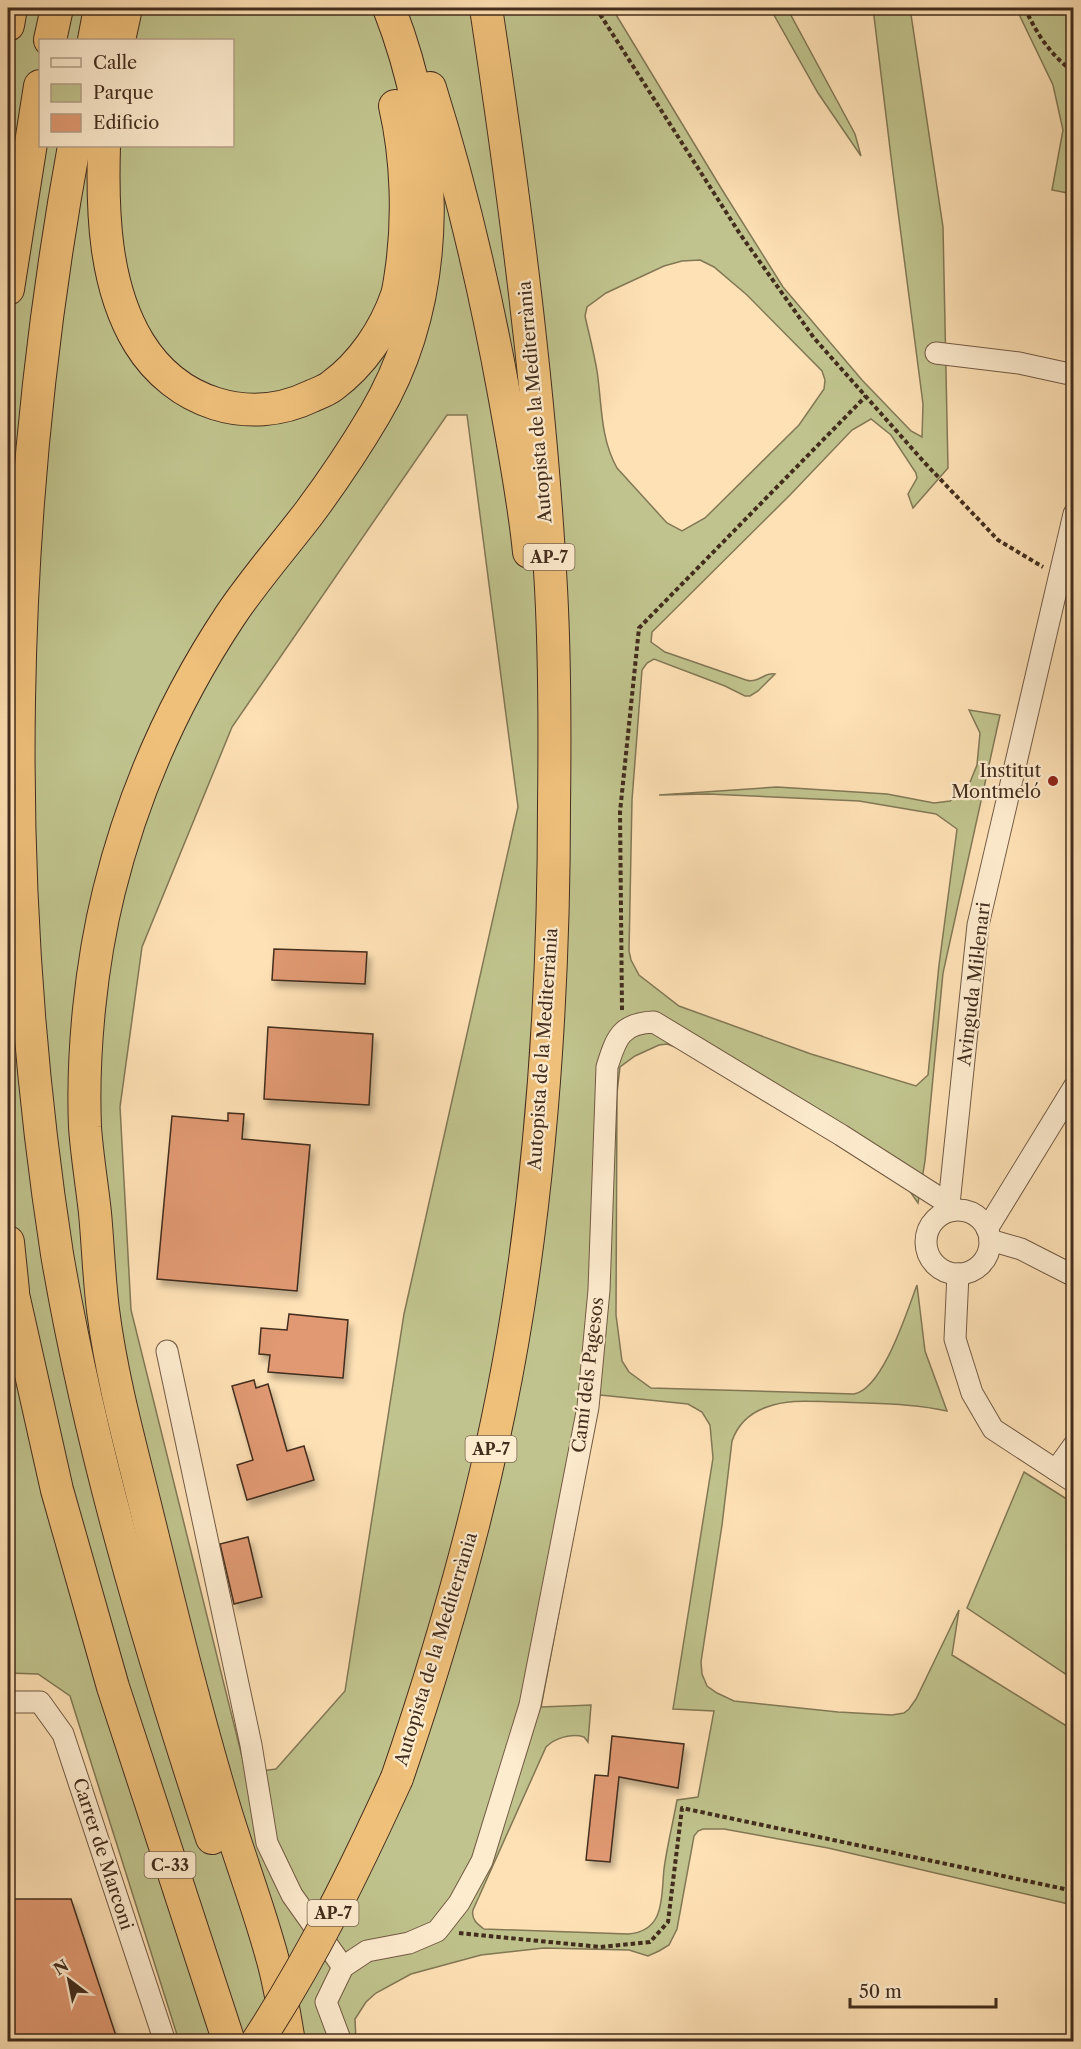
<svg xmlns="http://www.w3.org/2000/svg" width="1081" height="2049" viewBox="0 0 1081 2049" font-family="'Libre Caslon Text',serif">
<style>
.green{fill:#c0c38d;stroke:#827855;stroke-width:1.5;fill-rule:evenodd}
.building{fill:#e09972;stroke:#432d1d;stroke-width:1.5;filter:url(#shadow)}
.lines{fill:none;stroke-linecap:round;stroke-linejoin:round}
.minor-casing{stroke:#725a43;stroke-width:23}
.highway-casing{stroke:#432d1d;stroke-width:34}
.path{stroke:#432d1d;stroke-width:4;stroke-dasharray:4.5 3;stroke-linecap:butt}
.minor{stroke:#feeccf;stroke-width:21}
.highway{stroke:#efc07a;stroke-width:32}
.highway-bridge-casing{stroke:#432d1d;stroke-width:34;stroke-linecap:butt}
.highway-bridge{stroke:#efc07a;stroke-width:32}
.poi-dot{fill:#8f2418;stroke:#feeccf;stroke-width:2}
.labels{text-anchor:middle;stroke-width:4.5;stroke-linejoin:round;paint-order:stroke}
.shield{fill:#feeccf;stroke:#7b6652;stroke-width:1.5}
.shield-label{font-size:16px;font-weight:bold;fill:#432d1d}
.street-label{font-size:18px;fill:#432d1d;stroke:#feeccf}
.poi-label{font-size:18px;fill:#432d1d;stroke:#feeccf;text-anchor:end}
</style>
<defs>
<filter id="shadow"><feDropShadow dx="3.5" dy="6" stdDeviation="3" flood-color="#0004"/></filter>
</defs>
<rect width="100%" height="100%" fill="#fee1b5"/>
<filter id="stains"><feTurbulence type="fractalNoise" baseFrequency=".00333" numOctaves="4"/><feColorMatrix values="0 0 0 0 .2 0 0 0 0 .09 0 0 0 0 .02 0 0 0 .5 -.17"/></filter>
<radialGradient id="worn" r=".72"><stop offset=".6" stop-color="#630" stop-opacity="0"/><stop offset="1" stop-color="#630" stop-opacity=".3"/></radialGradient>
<g class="green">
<path d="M 8,8 L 612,8 L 721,188 L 783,287 L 862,380 L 911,431 L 922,437 L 923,404 L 892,165 L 873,8 L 910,8 L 943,227 L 948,468 L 913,508 L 908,494 L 917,478 L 916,473 L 891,435 L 871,419 L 852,430 L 790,495 L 652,632 L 651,642 L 665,652 L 746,680 C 758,684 764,672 775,674 L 758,691 L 750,696 L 745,696 L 725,686 L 654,659 L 647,663 L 642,670 L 632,800 L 629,951 L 631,960 L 639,975 L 679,1006 L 811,1054 L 916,1086 L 928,1075 L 939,965 L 957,829 L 936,814 L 859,801 L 708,794 L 659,795 L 777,787 L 887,794 L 934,803 L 950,801 L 968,787 L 977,765 L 980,733 L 969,710 L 1000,715 L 943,973 L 925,1161 L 918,1203 L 909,1190 L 692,1053 L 667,1044 L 659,1045 L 635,1056 L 620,1067 L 617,1093 L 616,1315 L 622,1361 L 629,1372 L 651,1388 L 854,1394 C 883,1389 907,1311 917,1285 L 925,1351 L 947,1411 C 912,1403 876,1404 840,1402 C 816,1402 790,1398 767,1407 C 749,1413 738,1424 732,1441 L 722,1525 L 701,1662 L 702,1674 L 707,1686 L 717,1693 L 734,1701 L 838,1712 L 892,1715 L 904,1713 L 909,1709 L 916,1699 L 959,1610 L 952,1655 L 1073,1730 L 1073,1905 L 828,1848 L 724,1829 L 703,1829 L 698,1831 L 694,1836 L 677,1929 L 669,1945 L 659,1951 L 648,1956 L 629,1950 L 544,1948 L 481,1955 L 411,1974 L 376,1993 L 366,2002 L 355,2019 L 356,2041 L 179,2041 L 70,1696 L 38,1674 L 8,1673 ZM 40,40 L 232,40 L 232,146 L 40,146 ZM 700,260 L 714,267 L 747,295 L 822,371 L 825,380 L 824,389 L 799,425 L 705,518 L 682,531 L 667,523 L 617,468 C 600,438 602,404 597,371 C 594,353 589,334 585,316 L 587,307 L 606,293 L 664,266 L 682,261 ZM 447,415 L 467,415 L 518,807 L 404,1314 L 345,1691 L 276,1769 L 246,1773 L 131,1310 L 120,1107 L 142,947 L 232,727 ZM 600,1395 L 688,1404 L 702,1412 L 710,1425 L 713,1458 L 673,1709 L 714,1711 L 698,1797 L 677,1800 C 673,1823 667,1846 664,1869 C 661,1896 666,1931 628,1934 L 484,1929 C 477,1924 471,1919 473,1910 L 546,1747 C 555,1738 571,1733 584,1737 L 588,1742 L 591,1705 L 541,1707 Z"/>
<path d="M 770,8 L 787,8 L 855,134 L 861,156 L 818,93 Z"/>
<path d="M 1016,8 L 1073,8 L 1073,194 L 1052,190 L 1063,130 L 1053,85 Z"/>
<path d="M 1024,1472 L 1073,1503 L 1073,1679 L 967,1608 Z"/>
</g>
<g class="building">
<path d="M 274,949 L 367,952 L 365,984 L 272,980 Z"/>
<path d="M 268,1027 L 373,1034 L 369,1105 L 264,1099 Z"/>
<path d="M 228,1113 L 244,1114 L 242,1139 L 310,1145 L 297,1291 L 157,1279 L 172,1116 L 228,1121 Z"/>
<path d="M 289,1314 L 348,1320 L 343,1378 L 268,1372 L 270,1355 L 259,1354 L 261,1328 L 287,1330 Z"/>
<path d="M 254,1380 L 256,1388 L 268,1384 L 287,1451 L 304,1446 L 314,1480 L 247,1500 L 237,1465 L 253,1460 L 232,1386 Z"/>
<path d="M 248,1537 L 262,1597 L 234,1604 L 220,1544 Z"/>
<path d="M 612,1736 L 684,1744 L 678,1788 L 619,1777 L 610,1862 L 586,1860 L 595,1775 L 608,1776 Z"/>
<path d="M 8,1899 L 71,1899 L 118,2042 L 8,2042 Z"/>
</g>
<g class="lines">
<defs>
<g id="minor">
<path d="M 936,353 L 1019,363 L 1074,375"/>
<path d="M 954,1210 L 949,1204 L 978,925 L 1074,514"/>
<circle cx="958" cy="1242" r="32"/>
<path d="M 987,1229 L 1074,1087"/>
<path d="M 990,1240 L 1021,1249 L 1074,1276"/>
<path d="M 958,1274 L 955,1339 L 972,1393 L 993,1429 L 1074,1482"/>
<path d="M 167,1351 L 251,1745 L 267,1843 L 292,1895 L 343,1967"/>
<path d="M 1056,1470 L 1074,1445"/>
<path d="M 8,1702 L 40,1702 L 63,1734 L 165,2042"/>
<path d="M 341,2042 L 326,2002 L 343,1967 L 367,1951 L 409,1943 L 437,1931 L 459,1903 L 482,1861 L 530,1705 L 588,1407 L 599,1290 L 607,1067 C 616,1038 621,1023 654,1022 L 841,1135 L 949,1204"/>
</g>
<g id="highway">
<path d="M 8,25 L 11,8"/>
<path d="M 50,40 L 57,8"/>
<path d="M 94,40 L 100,8"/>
<path d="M 119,40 L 126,8"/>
<path d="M 430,88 C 462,190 486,294 505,399 C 514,450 524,501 529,552"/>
<path d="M 74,146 C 7,512 0,886 57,1254 C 91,1453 149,1646 212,1838"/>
<path d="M 104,146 C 102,211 104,286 139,343 C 176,403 248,427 312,396 C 319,393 327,390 332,386 C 362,364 385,330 397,295 C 399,288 400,280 401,273 C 409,220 407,158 395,106"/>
<path d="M 8,289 L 40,86"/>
<path d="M 8,1242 L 13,1291"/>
<path d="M 8,1272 L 57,1490 L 113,1687 L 229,2042"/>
<path d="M 397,1778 C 450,1624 493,1468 518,1308 C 544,1142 554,973 554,805 C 555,727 555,649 550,571 C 539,382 514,194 486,8"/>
<path d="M 289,2042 C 284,2013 280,1984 272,1957 C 258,1905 238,1854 223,1803 C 195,1709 172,1615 149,1521 C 132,1451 112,1381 103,1310 C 99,1278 98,1245 95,1213 C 92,1185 87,1156 85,1127 C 82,1052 91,964 109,891 C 133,794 175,699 230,616 C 254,580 283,547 309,513 C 332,482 355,448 375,414 C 447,292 439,136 389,8"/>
</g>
</defs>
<use href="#minor" class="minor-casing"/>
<use href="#highway" class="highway-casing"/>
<g class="path">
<path d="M 596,8 L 740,234 L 814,338 L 924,462 L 998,540 L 1043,567"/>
<path d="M 1025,8 C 1036,33 1051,56 1074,72"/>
<path d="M 622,1010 L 620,812 L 639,628 L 866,396"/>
<path d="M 459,1933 L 600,1947 L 650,1942 L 668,1922 L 682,1808 L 1074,1891"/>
</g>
<use href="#minor" class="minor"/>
<use href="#highway" class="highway"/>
<defs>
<path id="highway-bridge" d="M 257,2042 C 313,1956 355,1870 397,1778"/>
</defs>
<use href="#highway-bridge" class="highway-bridge-casing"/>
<use href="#highway-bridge" class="highway-bridge"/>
</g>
<circle class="poi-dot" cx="1053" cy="781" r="6"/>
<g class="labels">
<g class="shield">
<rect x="523.5" y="544" width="51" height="26" rx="4.5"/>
<rect x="465.5" y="1436" width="51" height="26" rx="4.5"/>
<rect x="144.5" y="1852" width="51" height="26" rx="4.5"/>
<rect x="307.5" y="1900" width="51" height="26" rx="4.5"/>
</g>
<g class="shield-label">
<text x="549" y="563">AP-7</text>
<text x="491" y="1455">AP-7</text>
<text x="170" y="1871">C-33</text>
<text x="333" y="1919">AP-7</text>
</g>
<g class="street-label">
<text transform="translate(535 402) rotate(-95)" y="6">Autopista de la Mediterrània</text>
<text transform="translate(974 984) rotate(-83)" y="6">Avinguda Mil·lenari</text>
<text transform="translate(543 1049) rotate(-86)" y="6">Autopista de la Mediterrània</text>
<text transform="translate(588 1375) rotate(-83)" y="6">Camí dels Pagesos</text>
<text transform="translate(436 1649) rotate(-73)" y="6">Autopista de la Mediterrània</text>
<text transform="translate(103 1854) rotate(72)" y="6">Carrer de Marconi</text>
</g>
<g class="poi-label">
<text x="1041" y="777">Institut<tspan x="1041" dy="21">Montmeló</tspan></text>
</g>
</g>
<rect width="1081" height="2049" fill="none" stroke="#fee1b5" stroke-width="30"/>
<rect x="9" y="9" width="1063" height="2031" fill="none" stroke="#432d1d" stroke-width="3"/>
<rect x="15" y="15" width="1051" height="2019" fill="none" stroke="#432d1d" stroke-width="1.5"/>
<rect x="39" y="39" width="195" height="108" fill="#feeccf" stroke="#b3a088" stroke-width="1.5"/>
<rect x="51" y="58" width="30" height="9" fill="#feeccf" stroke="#b3a088" stroke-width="1.5"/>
<text x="93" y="69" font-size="18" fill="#432d1d">Calle</text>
<rect x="51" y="84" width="30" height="18" fill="#c0c38d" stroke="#b3a088" stroke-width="1.5"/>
<text x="93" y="99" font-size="18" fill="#432d1d">Parque</text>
<rect x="51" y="114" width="30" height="18" fill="#e09972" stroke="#b3a088" stroke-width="1.5"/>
<text x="93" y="129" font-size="18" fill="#432d1d">Edificio</text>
<g transform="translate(69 1980) rotate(328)" stroke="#feeccf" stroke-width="4.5" paint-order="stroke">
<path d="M0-4.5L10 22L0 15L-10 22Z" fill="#432d1d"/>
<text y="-9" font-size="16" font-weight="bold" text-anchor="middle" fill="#432d1d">N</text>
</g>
<path d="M850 1998v9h146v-9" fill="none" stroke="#432d1d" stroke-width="3"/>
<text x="859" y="1998" font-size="18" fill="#432d1d" stroke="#feeccf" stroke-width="4.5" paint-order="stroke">50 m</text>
<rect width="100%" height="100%" filter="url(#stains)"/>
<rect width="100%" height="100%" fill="url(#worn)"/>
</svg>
